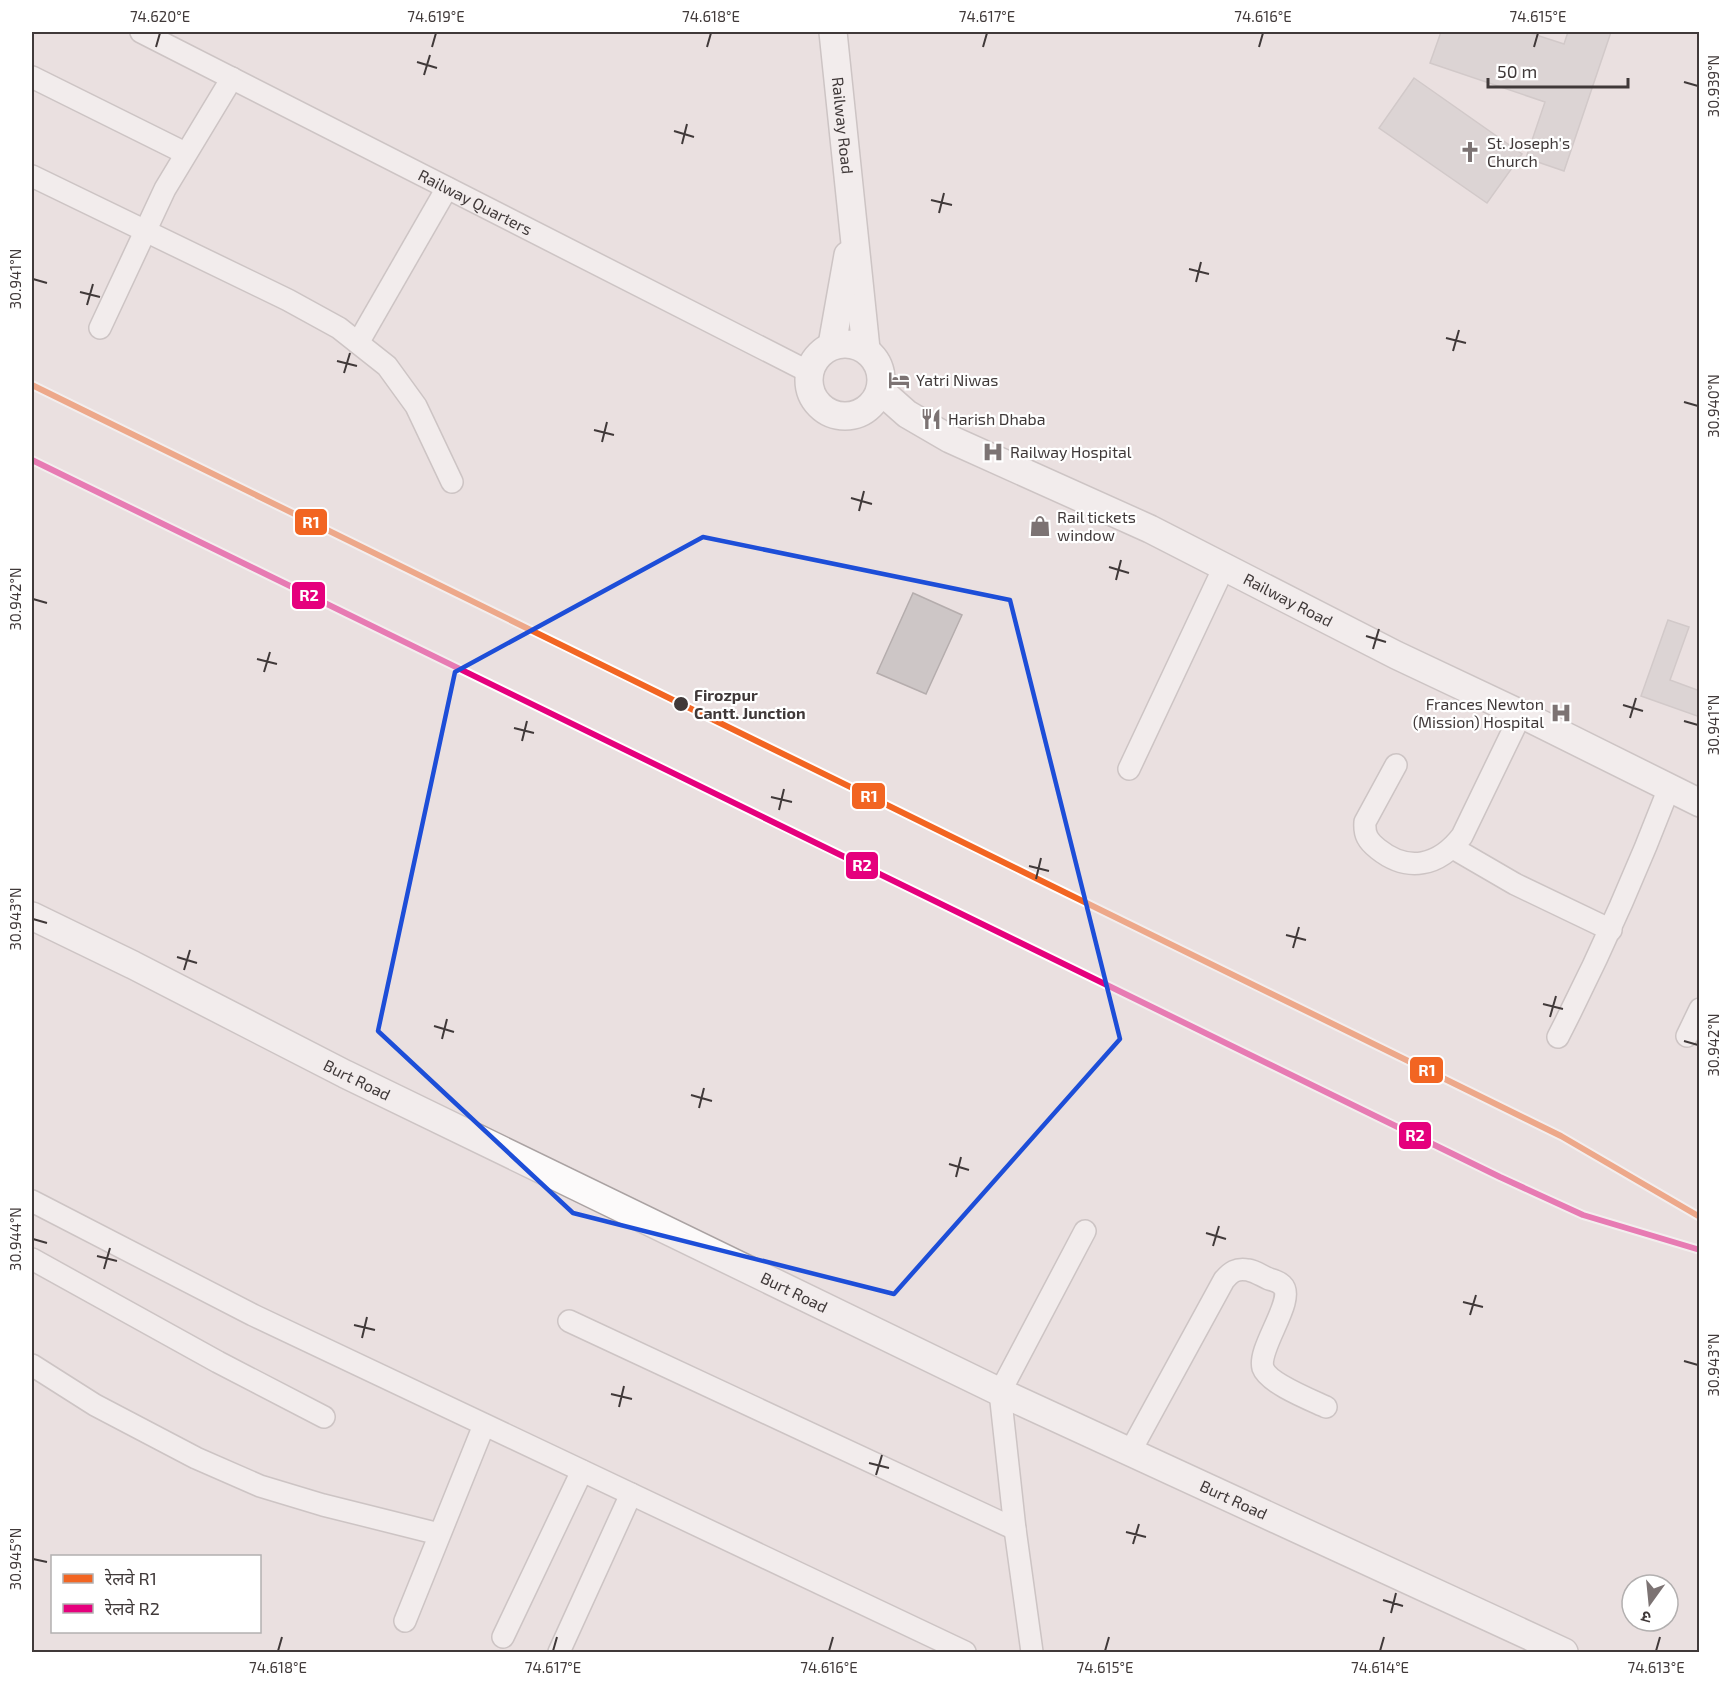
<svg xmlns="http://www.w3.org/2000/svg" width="1731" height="1684" viewBox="0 0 1731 1684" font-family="'Exo 2','Noto Sans Devanagari',sans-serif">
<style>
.building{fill:#cdc6c6;stroke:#b5adad;stroke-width:1.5}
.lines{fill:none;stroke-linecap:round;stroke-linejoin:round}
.minor-casing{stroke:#aaa2a2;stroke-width:24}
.tertiary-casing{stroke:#aaa2a2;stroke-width:30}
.minor{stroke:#fcfafa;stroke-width:21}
.tertiary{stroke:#fcfafa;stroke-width:27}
.rail-1-casing{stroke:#fff;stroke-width:10}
.rail-2-casing{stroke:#fff;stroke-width:10}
.rail-1{stroke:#f26522;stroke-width:6}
.rail-2{stroke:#e5007d;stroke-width:6}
.marked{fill:none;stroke:#1d4ed8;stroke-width:4.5;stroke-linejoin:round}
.ticks{fill:none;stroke:#403939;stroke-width:2}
.stop-dot{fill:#403939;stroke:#fff;stroke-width:2}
.labels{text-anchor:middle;stroke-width:4.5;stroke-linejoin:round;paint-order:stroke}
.street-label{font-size:16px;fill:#403939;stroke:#fff}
.poi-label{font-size:16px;fill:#403939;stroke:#fff;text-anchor:start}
.stop-label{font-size:16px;font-weight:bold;fill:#403939;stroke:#fff;text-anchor:start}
.line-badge{stroke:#fff;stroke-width:2}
.badge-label{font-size:16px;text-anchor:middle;font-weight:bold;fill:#fff}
.neatline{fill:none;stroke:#403939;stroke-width:2}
.ticks-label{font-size:15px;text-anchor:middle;fill:#403939}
</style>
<rect width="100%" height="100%" fill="#eae0e0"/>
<g class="building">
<path d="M 1441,32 L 1527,32 L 1564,44 L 1568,32 L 1611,32 L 1564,171 L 1526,158 L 1545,102 L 1430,63 Z"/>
<path d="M 1414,78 L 1522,154 L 1487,203 L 1379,128 Z"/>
<path d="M 913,593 L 962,615 L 926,694 L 877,673 Z"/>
<path d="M 1668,620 L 1689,627 L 1670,680 L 1700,691 L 1700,717 L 1641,696 Z"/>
</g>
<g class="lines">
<defs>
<g id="minor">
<path id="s1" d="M 141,32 L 809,372"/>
<path d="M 32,77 L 185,153"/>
<path d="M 32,176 L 288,300 L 339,328 L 387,366 L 416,406 L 452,482"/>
<path d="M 100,328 L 165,189 L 232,78"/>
<path d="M 358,343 L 447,188"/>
<path d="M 1396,765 L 1365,822 C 1364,835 1368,841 1378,849 C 1408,873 1439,866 1462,836 L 1521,714"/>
<path d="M 1129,769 L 1224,567"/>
<path d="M 1453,848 L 1515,884 L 1611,930"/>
<path d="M 1687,1036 L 1700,1009"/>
<path d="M 1558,1037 C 1600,955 1636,874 1669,788"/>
<path d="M 32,1201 L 253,1315 L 965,1652"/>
<path d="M 32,1259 L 218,1362 L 324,1417"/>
<path d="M 569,1321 L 1015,1529"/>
<path d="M 32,1365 L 95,1405 L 196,1458 L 260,1486 L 323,1505 L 439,1534"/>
<path d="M 1130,1452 L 1224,1280 C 1231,1272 1236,1268 1248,1270 C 1255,1271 1262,1276 1269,1279 C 1273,1280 1279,1282 1282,1285 C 1297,1299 1257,1348 1263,1368 C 1268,1383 1311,1400 1326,1407"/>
<path d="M 405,1621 L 484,1425"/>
<path d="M 503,1637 L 582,1471"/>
<path d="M 559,1652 L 631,1494"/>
<path d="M 1032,1652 L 1015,1529 L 1000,1392 L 1085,1231"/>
</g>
<g id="tertiary">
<path id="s2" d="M 833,32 L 866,349"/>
<circle cx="845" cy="380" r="36"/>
<path d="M 832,345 L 848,255"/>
<path id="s3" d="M 881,391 L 907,414 L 950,439 L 1150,529 L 1396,655 L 1521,714 L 1700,803"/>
<path id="s4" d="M 32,916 L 133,965 L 345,1074 L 1000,1392 L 1564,1652"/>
</g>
</defs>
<use href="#minor" class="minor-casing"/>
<use href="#tertiary" class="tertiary-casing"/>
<use href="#minor" class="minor"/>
<use href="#tertiary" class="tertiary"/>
<defs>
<path id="rail-1" d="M 32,385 L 1561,1136 L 1700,1217"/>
<path id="rail-2" d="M 32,460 L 1500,1177 L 1583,1215 L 1700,1250"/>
</defs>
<use href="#rail-1" class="rail-1-casing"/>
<use href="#rail-2" class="rail-2-casing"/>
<use href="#rail-1" class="rail-1"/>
<use href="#rail-2" class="rail-2"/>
</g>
<path d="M0 0H1731V1684H0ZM 703,537 L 1010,600 L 1120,1039 L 894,1294 L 573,1213 L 378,1031 L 455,672 Z" fill="#eae0e0" fill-opacity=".55" fill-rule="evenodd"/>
<path class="marked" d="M 703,537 L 1010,600 L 1120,1039 L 894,1294 L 573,1213 L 378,1031 L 455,672 Z"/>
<path class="ticks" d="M 156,47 L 160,33M 432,47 L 436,33M 707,47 L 711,33M 983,47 L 987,33M 1259,47 L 1263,33M 1534,47 L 1538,33M 417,62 L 437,68M 424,75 L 430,55M 1684,82 L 1698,86M 674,131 L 694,137M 682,144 L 687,124M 931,200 L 952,205M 939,213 L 944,193M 1189,269 L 1209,274M 33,279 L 47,283M 1196,282 L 1201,262M 80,292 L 100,297M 87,305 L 93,284M 1446,338 L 1466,343M 1453,351 L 1459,330M 337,361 L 357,366M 344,373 L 350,353M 1684,402 L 1698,406M 594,430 L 614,435M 602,442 L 607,422M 851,498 L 872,504M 859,511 L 864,491M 1109,567 L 1129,573M 1116,580 L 1121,560M 33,599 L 47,603M 1366,636 L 1386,642M 1373,649 L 1379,629M 257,659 L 277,664M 264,672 L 270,652M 1623,705 L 1643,711M 1630,718 L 1636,698M 1684,721 L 1698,725M 514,728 L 534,733M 522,741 L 527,721M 771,797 L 792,802M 779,810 L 784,789M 1029,866 L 1049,871M 1036,879 L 1041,858M 33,919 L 47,923M 1286,935 L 1306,940M 1293,948 L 1299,927M 177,957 L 197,963M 184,970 L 190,950M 1543,1004 L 1563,1009M 1550,1017 L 1556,996M 434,1026 L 454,1032M 442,1039 L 447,1019M 1684,1041 L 1698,1045M 691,1095 L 712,1101M 699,1108 L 704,1088M 949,1164 L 969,1170M 956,1177 L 961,1157M 1206,1233 L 1226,1239M 33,1239 L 47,1243M 1213,1246 L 1219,1226M 97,1256 L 117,1261M 104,1269 L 110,1248M 1463,1302 L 1483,1307M 1470,1315 L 1476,1295M 354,1325 L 375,1330M 362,1338 L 367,1317M 1684,1361 L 1698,1365M 611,1394 L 632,1399M 619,1407 L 624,1386M 869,1463 L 889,1468M 876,1475 L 882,1455M 1126,1532 L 1146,1537M 1133,1544 L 1139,1524M 33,1559 L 47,1562M 1383,1600 L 1403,1606M 1391,1613 L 1396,1593M 278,1651 L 282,1637M 553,1651 L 557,1637M 829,1651 L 833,1637M 1105,1651 L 1109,1637M 1380,1651 L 1384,1637M 1656,1651 L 1660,1637"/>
<defs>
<symbol id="church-bare" viewBox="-9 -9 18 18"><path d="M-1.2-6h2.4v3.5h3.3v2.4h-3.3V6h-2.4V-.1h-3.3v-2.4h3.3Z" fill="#7c7373" stroke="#fff" stroke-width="2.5" paint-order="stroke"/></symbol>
<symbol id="hotel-bare" viewBox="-9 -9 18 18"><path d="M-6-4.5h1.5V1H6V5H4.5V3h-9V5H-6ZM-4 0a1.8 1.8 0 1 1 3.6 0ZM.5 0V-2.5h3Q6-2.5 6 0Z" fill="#7c7373" stroke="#fff" stroke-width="2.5" paint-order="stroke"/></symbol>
<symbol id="restaurant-bare" viewBox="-9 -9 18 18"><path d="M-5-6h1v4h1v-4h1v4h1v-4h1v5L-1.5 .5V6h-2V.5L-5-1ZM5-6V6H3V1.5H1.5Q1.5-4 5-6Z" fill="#7c7373" stroke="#fff" stroke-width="2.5" paint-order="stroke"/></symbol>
<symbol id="hospital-bare" viewBox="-9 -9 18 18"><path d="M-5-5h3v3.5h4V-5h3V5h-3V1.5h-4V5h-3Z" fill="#7c7373" stroke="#fff" stroke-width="2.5" paint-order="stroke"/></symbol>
<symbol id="shop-bare" viewBox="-9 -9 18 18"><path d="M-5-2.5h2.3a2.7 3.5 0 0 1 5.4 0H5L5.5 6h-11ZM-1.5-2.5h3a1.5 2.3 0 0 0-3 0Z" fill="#7c7373" stroke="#fff" stroke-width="2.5" paint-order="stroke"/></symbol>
</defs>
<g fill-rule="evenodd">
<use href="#church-bare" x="1455" y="137" width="30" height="30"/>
<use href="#hotel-bare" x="884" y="365" width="30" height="30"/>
<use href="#restaurant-bare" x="916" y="404" width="30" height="30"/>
<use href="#hospital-bare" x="978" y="437" width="30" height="30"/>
<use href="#shop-bare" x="1025" y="511" width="30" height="30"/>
<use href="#hospital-bare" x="1546" y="698" width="30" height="30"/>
</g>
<circle class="stop-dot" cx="681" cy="704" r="8"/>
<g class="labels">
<g class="street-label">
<text dy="6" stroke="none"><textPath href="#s2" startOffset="94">Railway Road</textPath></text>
<text dy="6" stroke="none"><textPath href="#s1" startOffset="375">Railway Quarters</textPath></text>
<text dy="6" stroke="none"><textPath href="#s3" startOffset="459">Railway Road</textPath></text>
<text dy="6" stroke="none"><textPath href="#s4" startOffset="364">Burt Road</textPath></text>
<text dy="6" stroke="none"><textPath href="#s4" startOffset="850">Burt Road</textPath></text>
<text dy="6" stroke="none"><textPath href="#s4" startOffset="1336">Burt Road</textPath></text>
</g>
<g class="poi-label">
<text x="1487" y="149">St. Joseph's<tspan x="1487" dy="18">Church</tspan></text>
<text x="916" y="386">Yatri Niwas</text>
<text x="948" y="425">Harish Dhaba</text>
<text x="1010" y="458">Railway Hospital</text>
<text x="1057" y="523">Rail tickets<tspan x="1057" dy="18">window</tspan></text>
<text x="1544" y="710" text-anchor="end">Frances Newton<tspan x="1544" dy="18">(Mission) Hospital</tspan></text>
</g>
<g class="stop-label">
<text x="694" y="701">Firozpur<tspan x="694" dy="18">Cantt. Junction</tspan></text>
</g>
</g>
<g class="line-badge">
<rect x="294" y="508" width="34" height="28" rx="6" fill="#f26522"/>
<rect x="291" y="581" width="35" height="29" rx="6" fill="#e5007d"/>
<rect x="851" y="782" width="35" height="28" rx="6" fill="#f26522"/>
<rect x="845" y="851" width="34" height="29" rx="6" fill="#e5007d"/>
<rect x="1409" y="1056" width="35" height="28" rx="6" fill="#f26522"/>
<rect x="1398" y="1121" width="34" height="29" rx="6" fill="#e5007d"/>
</g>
<g class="badge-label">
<text x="311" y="528">R1</text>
<text x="309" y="601">R2</text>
<text x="869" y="802">R1</text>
<text x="862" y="871">R2</text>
<text x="1427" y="1076">R1</text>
<text x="1415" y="1141">R2</text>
</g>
<rect width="1731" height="1684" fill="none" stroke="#ffffff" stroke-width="66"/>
<rect x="51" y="1555" width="210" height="78" fill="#ffffff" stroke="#b3b0b0" stroke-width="1.5"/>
<rect x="63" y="1574" width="30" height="9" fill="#f26522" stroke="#b3b0b0" stroke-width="1.5"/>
<text x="105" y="1585" font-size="18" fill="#403939">रेलवे R1</text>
<rect x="63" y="1604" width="30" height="9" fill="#e5007d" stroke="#b3b0b0" stroke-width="1.5"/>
<text x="105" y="1615" font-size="18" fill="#403939">रेलवे R2</text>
<g transform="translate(1650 1603) rotate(195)"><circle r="28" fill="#ffffff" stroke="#b3b0b0" stroke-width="1.5"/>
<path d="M0-4.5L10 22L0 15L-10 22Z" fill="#7c7373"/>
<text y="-9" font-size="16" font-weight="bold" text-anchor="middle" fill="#403939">उ</text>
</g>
<path d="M1488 78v9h140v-9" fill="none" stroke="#403939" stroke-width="3"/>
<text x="1497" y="78" font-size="18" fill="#403939" stroke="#ffffff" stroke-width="4.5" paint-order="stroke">50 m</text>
<rect x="33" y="33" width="1665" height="1618" class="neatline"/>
<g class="ticks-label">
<text x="160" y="22">74.620°E</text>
<text x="436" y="22">74.619°E</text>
<text x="711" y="22">74.618°E</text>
<text x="987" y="22">74.617°E</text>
<text x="1263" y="22">74.616°E</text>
<text x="1538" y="22">74.615°E</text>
<text transform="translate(1714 86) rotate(-90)" y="5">30.939°N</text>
<text transform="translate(16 279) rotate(-90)" y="5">30.941°N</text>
<text transform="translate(1714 406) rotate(-90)" y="5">30.940°N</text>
<text transform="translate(16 599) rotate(-90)" y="5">30.942°N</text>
<text transform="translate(1714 725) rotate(-90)" y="5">30.941°N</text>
<text transform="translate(16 919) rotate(-90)" y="5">30.943°N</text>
<text transform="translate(1714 1045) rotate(-90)" y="5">30.942°N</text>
<text transform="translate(16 1239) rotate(-90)" y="5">30.944°N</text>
<text transform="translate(1714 1365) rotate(-90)" y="5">30.943°N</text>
<text transform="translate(16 1559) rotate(-90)" y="5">30.945°N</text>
<text x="278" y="1673">74.618°E</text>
<text x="553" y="1673">74.617°E</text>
<text x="829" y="1673">74.616°E</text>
<text x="1105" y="1673">74.615°E</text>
<text x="1380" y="1673">74.614°E</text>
<text x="1656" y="1673">74.613°E</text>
</g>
</svg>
